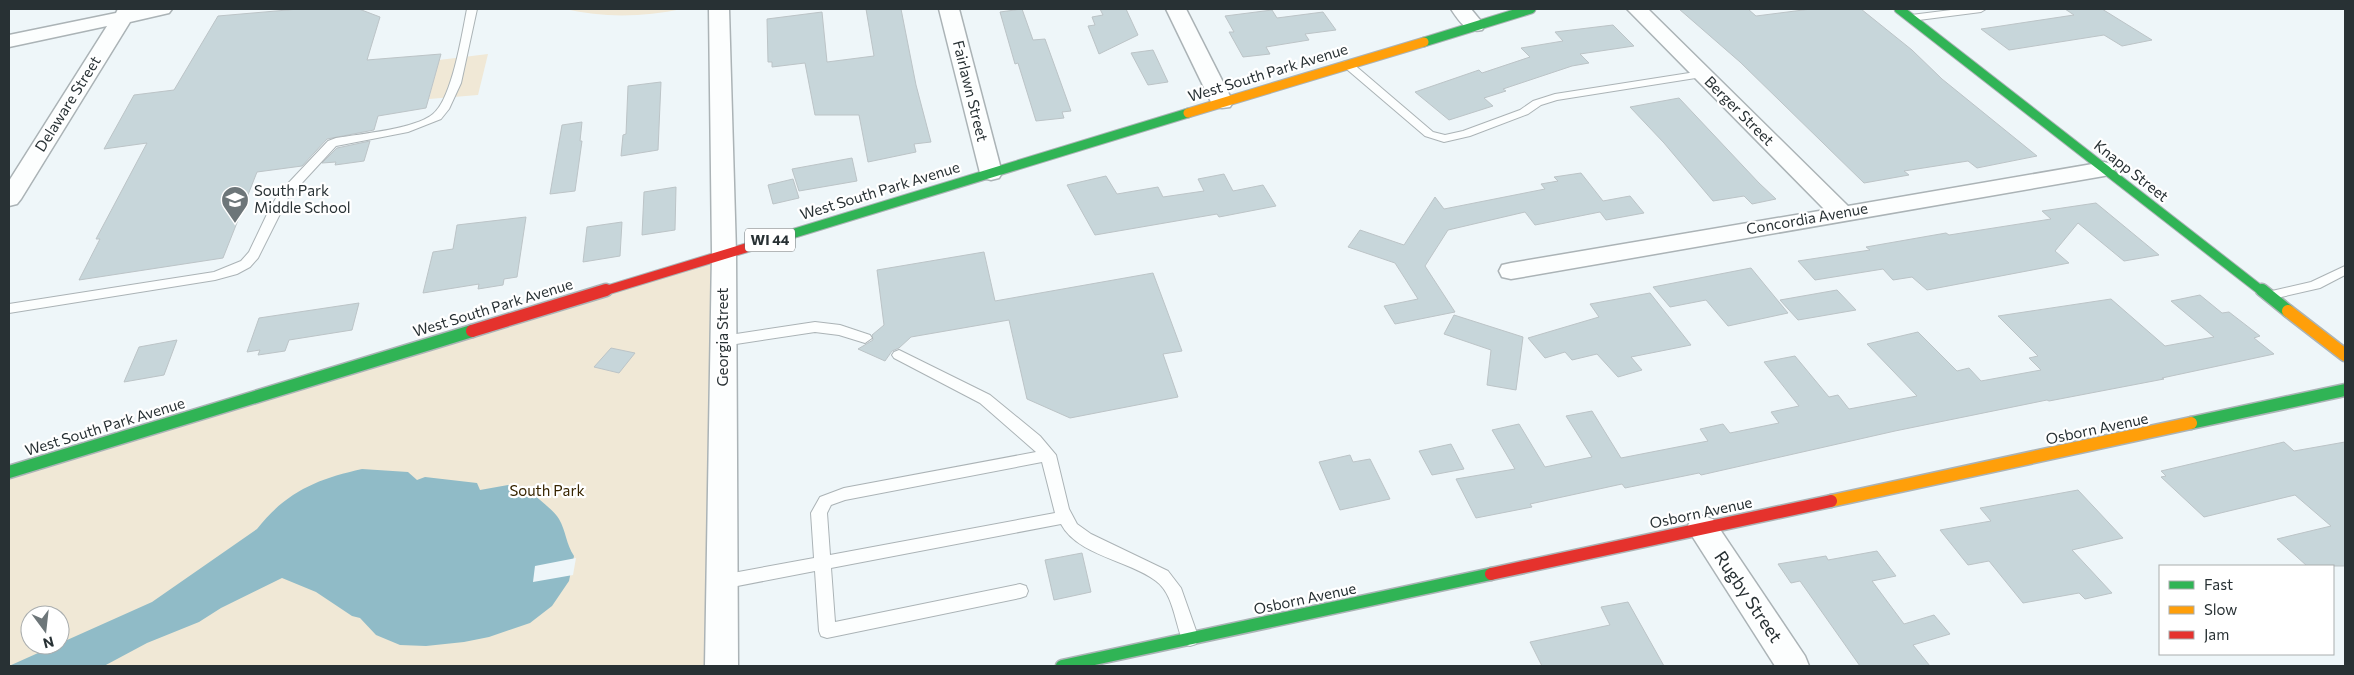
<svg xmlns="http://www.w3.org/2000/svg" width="2354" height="675" viewBox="0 0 2354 675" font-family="Commissioner,sans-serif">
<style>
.green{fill:#f0e8d6;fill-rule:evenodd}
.water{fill:#90bbc7}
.pier{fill:#eef6f9}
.building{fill:#c7d6da;stroke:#bcc4c7}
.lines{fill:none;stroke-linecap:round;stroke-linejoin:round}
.lane-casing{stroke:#abb3b6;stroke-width:2}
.street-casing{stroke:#abb3b6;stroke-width:3}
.fast-far1-casing{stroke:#abb3b6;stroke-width:11}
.fast-casing{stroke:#abb3b6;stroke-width:15}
.slow-far1-casing{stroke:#abb3b6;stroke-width:11}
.slow-casing{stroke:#abb3b6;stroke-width:15}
.jam-far1-casing{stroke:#abb3b6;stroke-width:11}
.jam-casing{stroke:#abb3b6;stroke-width:15}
.lane{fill:#fcfefe;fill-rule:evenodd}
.street{fill:#fcfefe;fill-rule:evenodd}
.fast-far1{stroke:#30b455;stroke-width:9}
.fast{stroke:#30b455;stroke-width:12}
.slow-far1{stroke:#ff9f0a;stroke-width:9}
.slow{stroke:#ff9f0a;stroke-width:12}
.jam-far1{stroke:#e5322d;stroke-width:9}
.jam{stroke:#e5322d;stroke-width:12}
.labels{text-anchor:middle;stroke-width:4.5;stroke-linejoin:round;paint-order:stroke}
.shield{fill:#fff;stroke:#686f71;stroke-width:1}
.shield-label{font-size:14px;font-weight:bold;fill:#283134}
.street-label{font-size:15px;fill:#283134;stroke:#fff}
.poi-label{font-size:15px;fill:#283134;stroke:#fff;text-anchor:start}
.park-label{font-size:15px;fill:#382501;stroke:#fff}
.near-street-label{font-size:18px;fill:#283134;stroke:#fff}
</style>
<rect width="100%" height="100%" fill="#eef6f9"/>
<g class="green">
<path d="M 565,9 L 682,9 C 644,17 603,18 565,9 Z"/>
<path d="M 488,54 L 478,95 L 429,99 L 439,60 Z"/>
<path d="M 724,253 L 722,666 L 9,666 L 9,470 ZM 30,615 L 60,615 L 60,645 L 30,645 Z"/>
</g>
<path class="water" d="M 362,469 L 408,472 L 417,480 L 425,477 L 477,483 L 480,490 L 508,485 L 528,488 C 536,498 553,509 559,519 C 566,531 566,544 574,556 L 569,581 L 552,606 L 530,623 L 489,637 L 464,642 L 426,646 L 400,645 L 376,635 L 360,618 L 352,616 L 316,592 L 282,578 L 221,608 L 199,622 L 147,643 L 104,666 L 9,666 L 152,602 L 257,529 C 286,492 317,479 362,469 Z"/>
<path class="pier" d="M 576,558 L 573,575 L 533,582 L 535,566 Z"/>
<g class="building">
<path d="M 299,9 L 359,9 L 380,17 L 367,60 L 441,54 L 426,108 L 378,116 L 374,130 L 327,139 L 302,166 L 257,172 L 223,258 L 79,280 L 100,239 L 96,239 L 147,143 L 104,149 L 134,95 L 174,90 L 218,16 Z"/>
<path d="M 866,9 L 901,9 L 916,85 L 931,142 L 914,144 L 916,152 L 868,162 L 859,115 L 815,115 L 805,63 L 772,67 L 772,62 L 768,62 L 767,19 L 822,12 L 827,62 L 874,56 Z"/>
<path d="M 1022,9 L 1033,40 L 1045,39 L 1071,111 L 1062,112 L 1064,118 L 1036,121 L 1018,63 L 1015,64 L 1000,12 Z"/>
<path d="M 1100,9 L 1126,9 L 1138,35 L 1099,54 L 1088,26 L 1095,25 L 1092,17 L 1103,15 Z"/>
<path d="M 1679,9 L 1748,9 L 1756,16 L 1811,9 L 1861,9 L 1912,50 L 1942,79 L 2037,156 L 1977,168 L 1968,161 L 1904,171 L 1909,175 L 1864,183 L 1740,62 Z"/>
<path d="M 2065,9 L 2102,9 L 2152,40 L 2122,46 L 2104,35 L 2009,50 L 1981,29 L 2074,15 Z"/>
<path d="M 1272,10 L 1277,18 L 1323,12 L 1336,30 L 1305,34 L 1309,40 L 1266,47 L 1270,54 L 1243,57 L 1229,32 L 1234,32 L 1225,16 Z"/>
<path d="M 1613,25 L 1634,46 L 1580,54 L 1589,63 L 1572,66 L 1503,89 L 1506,91 L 1484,98 L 1493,106 L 1449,120 L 1415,92 L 1479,70 L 1482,73 L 1530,57 L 1521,48 L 1563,41 L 1555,32 Z"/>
<path d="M 1153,50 L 1168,82 L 1148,85 L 1131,53 Z"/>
<path d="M 661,82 L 658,150 L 621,156 L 623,135 L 626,134 L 628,86 Z"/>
<path d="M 1679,98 L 1759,183 L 1776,199 L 1752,204 L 1744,196 L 1713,201 L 1664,143 L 1630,107 Z"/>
<path d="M 582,122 L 580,141 L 582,141 L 575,191 L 550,194 L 562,125 Z"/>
<path d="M 370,141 L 364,161 L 335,165 L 336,162 L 322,163 L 337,148 Z"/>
<path d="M 852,158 L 857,181 L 799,191 L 792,169 Z"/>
<path d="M 1581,173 L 1603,201 L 1630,196 L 1644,213 L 1606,220 L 1600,212 L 1535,225 L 1525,212 L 1448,230 L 1425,266 L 1455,312 L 1395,324 L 1384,306 L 1418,299 L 1395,263 L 1348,247 L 1360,230 L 1404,245 L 1435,197 L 1444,209 L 1545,189 L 1541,184 L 1558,181 L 1554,177 Z"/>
<path d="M 1224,174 L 1233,191 L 1263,185 L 1276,206 L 1219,217 L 1217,214 L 1095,235 L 1067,185 L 1106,176 L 1117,194 L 1158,187 L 1163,197 L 1204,191 L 1198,179 Z"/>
<path d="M 793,179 L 799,198 L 773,204 L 768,185 Z"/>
<path d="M 676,187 L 675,230 L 642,235 L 644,192 Z"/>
<path d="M 2096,203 L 2159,255 L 2124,261 L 2078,223 L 2055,251 L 2069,263 L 1927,290 L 1912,277 L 1893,280 L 1883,269 L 1815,280 L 1798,261 L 1870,250 L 1866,247 L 1946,233 L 1949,235 L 2051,219 L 2042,211 Z"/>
<path d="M 526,217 L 517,277 L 504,279 L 503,285 L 478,289 L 479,284 L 423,293 L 433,252 L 453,249 L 457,225 Z"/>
<path d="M 622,222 L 620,256 L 583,262 L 587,227 Z"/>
<path d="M 984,252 L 995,301 L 1153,273 L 1182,351 L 1163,354 L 1178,397 L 1070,418 L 1027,399 L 1009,320 L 911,337 L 899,348 L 892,351 L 885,361 L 858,349 L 873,340 L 872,335 L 884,325 L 877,270 Z"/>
<path d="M 1751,268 L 1788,313 L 1728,326 L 1706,300 L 1670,307 L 1653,287 Z"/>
<path d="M 1837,290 L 1856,310 L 1798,320 L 1780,300 Z"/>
<path d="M 1650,293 L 1691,345 L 1631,357 L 1642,370 L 1618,377 L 1597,354 L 1572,360 L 1565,352 L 1545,358 L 1528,338 L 1599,317 L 1590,304 Z"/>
<path d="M 2200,295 L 2222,313 L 2229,312 L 2260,336 L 2254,338 L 2274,354 L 2162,378 L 2164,379 L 2049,401 L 2047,400 L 1895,431 L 1701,475 L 1699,473 L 1625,488 L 1622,484 L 1530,504 L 1532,507 L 1476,518 L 1456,479 L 1515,469 L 1492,430 L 1519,424 L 1545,467 L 1592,457 L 1566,416 L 1592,411 L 1621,458 L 1708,441 L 1700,429 L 1723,424 L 1730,433 L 1779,423 L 1771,412 L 1799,406 L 1764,362 L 1795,356 L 1829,397 L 1838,395 L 1849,409 L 1917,396 L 1867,344 L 1918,332 L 1957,371 L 1969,368 L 1981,381 L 2041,370 L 2029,358 L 2038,356 L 1998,316 L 2111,299 L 2165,346 L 2214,337 L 2171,301 Z"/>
<path d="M 359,303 L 352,330 L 289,340 L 285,351 L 258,355 L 260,350 L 247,352 L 259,318 Z"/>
<path d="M 1454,315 L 1523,337 L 1516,390 L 1487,385 L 1491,350 L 1444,334 Z"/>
<path d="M 177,340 L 164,375 L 124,382 L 139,347 Z"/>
<path d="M 611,348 L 635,353 L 619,373 L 594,367 Z"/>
<path d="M 2284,442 L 2294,451 L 2345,442 L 2345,566 L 2307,566 L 2277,539 L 2331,526 L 2295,495 L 2204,517 L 2161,477 L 2166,476 L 2161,471 Z"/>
<path d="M 1451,444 L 1464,469 L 1432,475 L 1419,451 Z"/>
<path d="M 1350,455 L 1353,462 L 1370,459 L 1390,499 L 1340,510 L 1319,462 Z"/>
<path d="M 2078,490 L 2123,538 L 2072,550 L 2112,593 L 2085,599 L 2079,593 L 2023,603 L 1989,561 L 1968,565 L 1940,530 L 1991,521 L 1980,508 Z"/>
<path d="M 1877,551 L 1896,576 L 1872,581 L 1904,624 L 1934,615 L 1950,634 L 1913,645 L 1930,666 L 1860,666 L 1800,581 L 1791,583 L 1778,564 L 1826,556 L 1828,560 Z"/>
<path d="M 1082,553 L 1091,592 L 1054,600 L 1045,560 Z"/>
<path d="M 1628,602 L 1664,666 L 1542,666 L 1530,642 L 1610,625 L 1601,607 Z"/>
</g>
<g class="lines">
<defs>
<g id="lane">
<path d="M 467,9 L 477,9 L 461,83 L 449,109 L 441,119 L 408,132 L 336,146 L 288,198 L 258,258 L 250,267 L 237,274 L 215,280 L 9,313 L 9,304 L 214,272 L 241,261 L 249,252 L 269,210 L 279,193 L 328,141 L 336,138 C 360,134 415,129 433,114 C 452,99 462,34 467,9 Z"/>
<path d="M 1959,9 L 1986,9 L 1981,12 L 1911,21 L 1906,18 L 1911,15 Z"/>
<path d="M 1347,61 L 1351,62 L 1433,132 L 1445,135 L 1463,131 L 1520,110 L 1533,101 L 1555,94 L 1702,71 L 1707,74 L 1702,77 L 1557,100 L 1541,105 L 1528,114 L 1470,136 L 1444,142 L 1425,136 L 1343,66 L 1343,62 Z"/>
<path d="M 2345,266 L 2345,275 L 2320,288 L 2268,300 L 2261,296 L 2263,293 L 2311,282 Z"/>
<path d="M 815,322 L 840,325 L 870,335 L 872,338 L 865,343 L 839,335 L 815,332 L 723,346 L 716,341 L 723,336 Z"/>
<path d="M 899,350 L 990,395 L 1040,436 L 1056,455 L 1069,509 L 1077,524 L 1091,534 L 1168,571 L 1181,588 L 1199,639 L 1196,644 L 1190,646 L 1184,644 C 1175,625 1174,594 1156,581 C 1129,560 1078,556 1061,524 L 831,568 L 835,622 L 1020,584 L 1026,586 L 1028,591 L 1026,596 L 1020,598 L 827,638 L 821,636 L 819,631 L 815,571 L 722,589 L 716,587 L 714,582 L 716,577 L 722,575 L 814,558 L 811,513 L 820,497 L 844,488 L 1036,452 L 980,403 L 894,358 L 892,355 L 894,352 ZM 1042,462 L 1055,513 L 830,555 L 827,513 L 831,505 L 845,500 Z"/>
</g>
<g id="street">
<path d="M 118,9 L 172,9 L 169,13 L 130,22 L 21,199 L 17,204 L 9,206 L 9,181 L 107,26 L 9,47 L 9,35 L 116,13 Z"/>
<path d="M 709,9 L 729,9 L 736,253 L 738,666 L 705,666 L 712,253 Z"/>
<path d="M 939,9 L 959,9 L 1002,173 L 999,178 L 991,180 L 983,178 L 980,173 Z"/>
<path d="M 1166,9 L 1186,9 L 1233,102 L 1230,107 L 1222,108 L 1214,107 L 1211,102 Z"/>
<path d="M 1451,9 L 1471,9 L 1485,26 L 1482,30 C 1467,34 1459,21 1451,9 Z"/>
<path d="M 1627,9 L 1648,9 L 1848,206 L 2104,162 L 2112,164 L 2115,169 L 2112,174 L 2104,176 L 1511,279 L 1502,277 L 1499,271 L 1502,265 L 1511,263 L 1825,210 Z"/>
<path d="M 1702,516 L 1713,519 L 1805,656 L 1809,666 L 1775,666 L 1687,528 L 1691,519 Z"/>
</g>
<g id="fast-far1">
<path d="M 1899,9 L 2263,292"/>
<path d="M 1424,42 L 1531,9"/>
<path d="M 772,240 L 1188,113"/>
</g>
<g id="fast">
<path d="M 2262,290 L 2288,311"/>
<path d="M 2191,423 L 2345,390"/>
<path d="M 9,472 L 472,331"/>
<path d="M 1062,666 L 1491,574"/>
</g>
<path id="slow-far1" d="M 1188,113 L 1424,42"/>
<g id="slow">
<path d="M 2288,311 L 2345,355"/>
<path d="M 1831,501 L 2191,423"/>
</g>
<path id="jam-far1" d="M 601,292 L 772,240"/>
<g id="jam">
<path d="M 472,331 L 606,290"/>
<path d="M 1491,574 L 1831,501"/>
</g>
</defs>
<use href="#lane" class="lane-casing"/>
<use href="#street" class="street-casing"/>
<use href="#fast-far1" class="fast-far1-casing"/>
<use href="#fast" class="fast-casing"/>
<use href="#slow-far1" class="slow-far1-casing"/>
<use href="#slow" class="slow-casing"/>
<use href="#jam-far1" class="jam-far1-casing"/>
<use href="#jam" class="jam-casing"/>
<use href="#lane" class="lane"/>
<use href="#street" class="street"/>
<use href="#fast-far1" class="fast-far1"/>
<use href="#fast" class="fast"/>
<use href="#slow-far1" class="slow-far1"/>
<use href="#slow" class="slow"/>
<use href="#jam-far1" class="jam-far1"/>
<use href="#jam" class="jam"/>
</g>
<defs>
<symbol id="school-pin" viewBox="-11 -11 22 30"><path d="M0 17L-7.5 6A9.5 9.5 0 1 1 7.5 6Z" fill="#6d7679" stroke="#fff"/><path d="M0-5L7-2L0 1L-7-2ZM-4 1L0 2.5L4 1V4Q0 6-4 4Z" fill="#fff"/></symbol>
</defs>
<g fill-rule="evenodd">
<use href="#school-pin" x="219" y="184" width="32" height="43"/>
</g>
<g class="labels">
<rect class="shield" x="745" y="228.5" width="50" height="23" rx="4"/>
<g class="shield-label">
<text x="770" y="245">WI 44</text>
</g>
<g class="street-label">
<text transform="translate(1268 73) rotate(-17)" y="5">West South Park Avenue</text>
<text transform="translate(970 91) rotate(76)" y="5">Fairlawn Street</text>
<text transform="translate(68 104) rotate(-58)" y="5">Delaware Street</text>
<text transform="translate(1739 111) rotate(45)" y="5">Berger Street</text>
<text transform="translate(2131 171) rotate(38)" y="5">Knapp Street</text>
<text transform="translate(880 191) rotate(-17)" y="5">West South Park Avenue</text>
<text transform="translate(1807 219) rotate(-10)" y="5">Concordia Avenue</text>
<text transform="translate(493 308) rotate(-17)" y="5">West South Park Avenue</text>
<text transform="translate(723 337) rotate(-90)" y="5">Georgia Street</text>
<text transform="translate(105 427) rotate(-17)" y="5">West South Park Avenue</text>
<text transform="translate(2097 429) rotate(-12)" y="5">Osborn Avenue</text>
<text transform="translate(1701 513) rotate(-12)" y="5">Osborn Avenue</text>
<text transform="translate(1305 599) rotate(-12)" y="5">Osborn Avenue</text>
</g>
<g class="poi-label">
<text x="254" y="196">South Park<tspan x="254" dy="17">Middle School</tspan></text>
</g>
<g class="park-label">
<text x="547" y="496">South Park</text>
</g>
<g class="near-street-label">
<text transform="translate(1748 597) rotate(56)" y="6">Rugby Street</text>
</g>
</g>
<rect width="2354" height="675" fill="none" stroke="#283134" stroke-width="20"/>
<rect x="2159" y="565" width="175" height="90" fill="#ffffff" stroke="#a9adae"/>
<rect x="2169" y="581" width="25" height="8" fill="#30b455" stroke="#a9adae"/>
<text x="2204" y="590" font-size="15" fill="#283134">Fast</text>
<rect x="2169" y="606" width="25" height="8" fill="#ff9f0a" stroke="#a9adae"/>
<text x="2204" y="615" font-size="15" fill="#283134">Slow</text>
<rect x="2169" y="631" width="25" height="8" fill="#e5322d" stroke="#a9adae"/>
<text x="2204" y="640" font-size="15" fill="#283134">Jam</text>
<g transform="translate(45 630) rotate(165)"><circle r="24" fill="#ffffff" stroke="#a9adae"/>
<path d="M0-4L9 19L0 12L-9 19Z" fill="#6d7679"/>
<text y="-8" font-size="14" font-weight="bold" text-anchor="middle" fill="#283134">N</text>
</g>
</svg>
